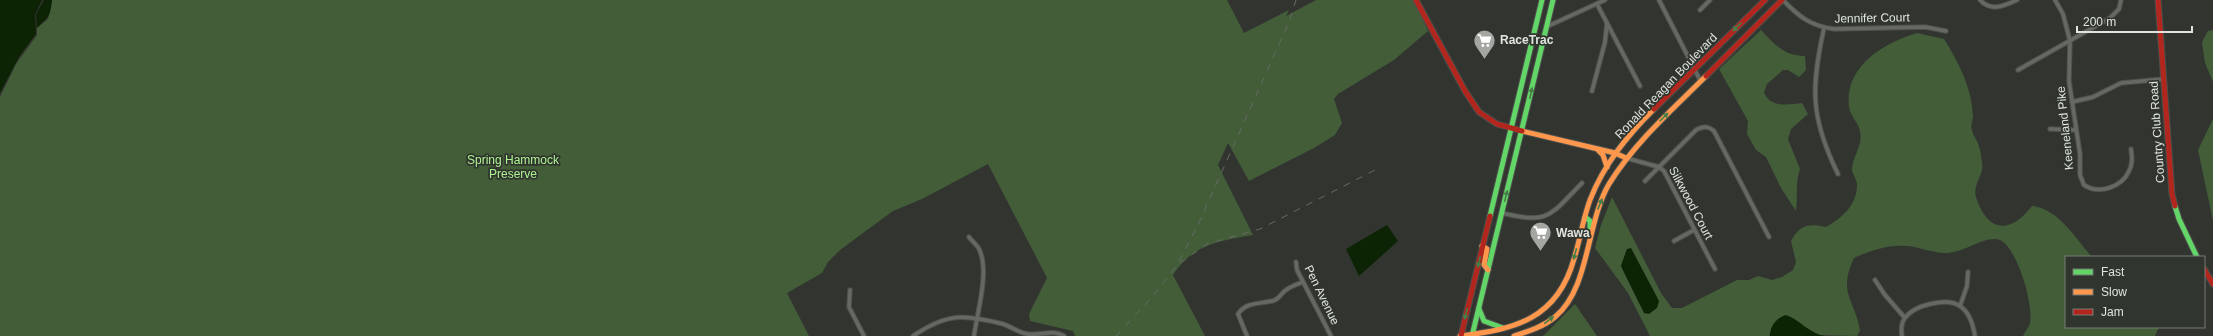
<svg xmlns="http://www.w3.org/2000/svg" width="2213" height="336" viewBox="0 0 2213 336" font-family="Helvetica,sans-serif">
<style>
.green{fill:#435d39;fill-rule:evenodd}
.water{fill:#0c2304}
.lines{fill:none;stroke-linecap:round;stroke-linejoin:round}
.street-casing{stroke:#4d4f4c;stroke-width:5.5}
.fast-casing{stroke:#4d4f4c;stroke-width:7}
.slow-casing{stroke:#4d4f4c;stroke-width:7}
.jam-casing{stroke:#4d4f4c;stroke-width:7}
.street{stroke:#646a61;stroke-width:3.5}
.fast{stroke:#63d668;stroke-width:5}
.slow{stroke:#ff974d;stroke-width:5}
.jam{stroke:#b3261e;stroke-width:5}
.rail{stroke:#676a65;stroke-width:1;stroke-dasharray:7 7;stroke-linecap:butt}
.oneway{fill:#477d48}
.labels{text-anchor:middle;stroke-width:3.5;stroke-linejoin:round;paint-order:stroke}
.street-label{font-size:12px;fill:#e0e4df;stroke:#30352e}
.poi-label{font-size:12px;font-weight:bold;fill:#e0e4df;stroke:#30352e;text-anchor:start}
.park-label{font-size:12px;fill:#adf292;stroke:#30352e}
</style>
<rect width="100%" height="100%" fill="#31342f"/>
<g class="green">
<path d="M 52,0 L 1227,0 L 1244,33 L 1289,10 L 1286,16 L 1316,0 L 1414,0 L 1428,31 L 1394,60 L 1338,94 L 1334,99 L 1342,123 L 1335,135 L 1314,148 L 1249,181 L 1228,143 L 1218,165 L 1253,235 C 1219,241 1193,244 1173,275 L 1205,336 L 1075,336 L 1073,331 L 1030,321 L 1029,314 L 1047,278 L 988,164 L 922,199 L 893,211 L 840,250 L 828,262 L 822,273 L 787,293 L 809,336 L 0,336 L 0,97 L 16,64 L 37,35 L 37,28 L 48,19 Z"/>
<path d="M 1761,30 C 1775,45 1784,56 1805,56 L 1806,70 L 1799,77 L 1788,70 L 1783,70 L 1767,84 L 1764,93 C 1772,109 1789,104 1802,103 L 1808,114 L 1791,129 L 1788,139 L 1800,169 C 1795,183 1798,197 1796,211 L 1781,188 L 1766,157 L 1756,150 L 1747,134 L 1748,121 L 1719,69 Z"/>
<path d="M 2213,30 L 2213,82 L 2205,63 L 2202,42 L 2208,31 Z"/>
<path d="M 1917,33 L 1944,39 C 1958,61 1972,88 1973,116 C 1973,120 1970,126 1972,130 C 1973,136 1978,141 1979,147 C 1981,152 1981,157 1982,162 C 1985,174 1972,185 1976,197 C 1987,232 2010,235 2032,206 C 2059,209 2075,238 2092,257 L 2066,257 L 2066,327 L 2159,327 L 2155,336 L 2023,336 C 2025,332 2029,327 2030,323 C 2034,306 2017,247 2000,240 C 1986,235 1965,252 1948,253 C 1935,254 1920,247 1907,246 C 1889,244 1869,251 1854,258 C 1837,294 1856,301 1860,331 L 1857,336 L 1769,334 L 1770,336 L 1650,336 L 1628,293 L 1595,248 L 1601,225 L 1612,197 L 1661,293 L 1672,308 L 1682,308 L 1737,280 L 1749,280 L 1758,276 L 1772,280 L 1782,277 L 1793,270 L 1796,262 L 1791,241 C 1799,225 1809,223 1826,227 C 1842,218 1857,205 1857,185 C 1857,179 1851,172 1852,168 C 1853,156 1863,145 1860,132 C 1859,123 1850,116 1849,107 C 1844,66 1884,43 1917,33 ZM 1627,249 L 1640,305 L 1621,266 Z"/>
<path d="M 2213,119 L 2213,221 L 2198,150 Z"/>
<path d="M 1575,304 L 1597,336 L 1543,336 Z"/>
</g>
<g class="water">
<path d="M 0,0 L 42,0 L 35,14 L 36,34 L 19,57 L 0,93 Z"/>
<path d="M 44,0 L 52,0 C 50,19 48,16 37,28 L 36,14 Z"/>
<path d="M 1387,225 L 1398,241 L 1359,276 L 1346,249 Z"/>
<path d="M 1631,248 L 1659,301 L 1657,308 L 1649,314 L 1644,313 L 1621,266 L 1627,249 Z"/>
<path d="M 1786,315 C 1800,320 1810,334 1825,336 L 1770,336 C 1770,326 1776,318 1786,315 Z"/>
</g>
<g class="lines">
<defs>
<g id="street">
<path d="M 1659,0 L 1700,80"/>
<path d="M 1783,0 C 1799,17 1811,26 1834,29 L 1925,27 L 1946,31"/>
<path d="M 1980,0 C 1991,12 2004,6 2017,0"/>
<path d="M 2055,0 L 2063,14 L 2070,41 L 2069,81 L 2080,154 L 2080,175 L 2084,185 C 2099,195 2122,187 2129,171 C 2133,164 2132,157 2131,149"/>
<path d="M 1597,4 L 1640,86"/>
<path d="M 1700,10 L 1710,0"/>
<path d="M 1546,27 L 1605,0"/>
<path d="M 1824,28 C 1811,88 1810,117 1838,174"/>
<path d="M 2018,70 L 2110,18 L 2119,9 L 2121,0"/>
<path d="M 1592,91 L 1605,42 L 1607,23"/>
<path d="M 2072,102 L 2093,97 L 2121,83 L 2164,79"/>
<path d="M 2050,129 L 2076,130"/>
<path d="M 1626,158 L 1659,167 L 1664,171 L 1715,269"/>
<path d="M 1645,181 L 1696,130 C 1704,126 1708,126 1714,131 L 1769,237"/>
<path d="M 1502,213 C 1550,225 1550,215 1582,183"/>
<path d="M 969,237 C 972,241 977,245 979,249 C 990,271 977,313 974,336"/>
<path d="M 1674,241 L 1694,230"/>
<path d="M 1296,262 L 1297,270 L 1331,336"/>
<path d="M 1875,280 L 1885,295 L 1905,318"/>
<path d="M 850,290 L 849,307 L 864,336"/>
<path d="M 1960,306 L 1967,286 L 1968,272"/>
<path d="M 913,336 C 947,313 963,314 1003,324 C 1012,327 1019,333 1028,334 C 1041,336 1052,329 1064,336"/>
<path d="M 1247,336 L 1238,314 C 1246,302 1259,304 1272,301 C 1279,300 1280,294 1286,290 C 1291,286 1298,284 1303,282"/>
<path d="M 1902,336 C 1901,330 1901,323 1905,318 C 1914,305 1947,297 1960,306 C 1970,313 1973,325 1975,336"/>
</g>
<g id="fast">
<path d="M 2175,206 L 2179,219 L 2197,257"/>
<path d="M 1490,216 L 1542,0"/>
<path d="M 1585,217 L 1590,221 L 1590,229"/>
<path d="M 1479,309 L 1484,321 L 1503,328"/>
<path d="M 1472,336 L 1553,0"/>
</g>
<g id="slow">
<path d="M 1522,131 L 1615,153 L 1626,158"/>
<path d="M 1598,150 L 1603,155 L 1607,167"/>
<path d="M 1482,246 L 1487,249 L 1484,265 L 1488,270"/>
<path d="M 1460,336 C 1516,329 1557,319 1574,259 C 1580,240 1583,219 1590,200 C 1604,164 1627,136 1654,109"/>
<path d="M 1514,336 C 1529,331 1543,327 1555,317 C 1590,288 1586,223 1609,184 C 1635,142 1672,110 1706,76"/>
</g>
<g id="jam">
<path d="M 1416,0 L 1465,91 L 1479,112 L 1497,124 L 1522,131"/>
<path d="M 2158,0 L 2172,194 L 2175,206"/>
<path d="M 1706,76 L 1782,0"/>
<path d="M 1654,109 L 1765,0"/>
<path d="M 2204,269 L 2213,284"/>
<path d="M 1461,336 L 1490,216"/>
</g>
</defs>
<use href="#street" class="street-casing"/>
<use href="#fast" class="fast-casing"/>
<use href="#slow" class="slow-casing"/>
<use href="#jam" class="jam-casing"/>
<use href="#street" class="street"/>
<use href="#fast" class="fast"/>
<use href="#slow" class="slow"/>
<use href="#jam" class="jam"/>
<g class="rail">
<path d="M 1180,263 L 1207,244 L 1260,229 L 1379,168"/>
<path d="M 1116,336 L 1154,295 L 1177,265 L 1197,227 L 1289,22 L 1296,0"/>
</g>
</g>
<defs><path id="oneway-solid" d="M-6-.8H1V-3.2L6.5 0L1 3.2V.8H-6Z"/></defs>
<g class="oneway">
<use href="#oneway-solid" transform="translate(1737 27) rotate(136)"/>
<use href="#oneway-solid" transform="translate(1531 93) rotate(-77)"/>
<use href="#oneway-solid" transform="translate(1664 117) rotate(-45)"/>
<use href="#oneway-solid" transform="translate(1506 196) rotate(-76)"/>
<use href="#oneway-solid" transform="translate(1600 204) rotate(-67)"/>
<use href="#oneway-solid" transform="translate(1575 254) rotate(105)"/>
<use href="#oneway-solid" transform="translate(1479 262) rotate(103)"/>
<use href="#oneway-solid" transform="translate(1466 314) rotate(104)"/>
<use href="#oneway-solid" transform="translate(1549 320) rotate(-37)"/>
</g>
<defs>
<symbol id="supermarket-pin" viewBox="-11 -11 22 30"><path d="M0 17L-7.5 6A9.5 9.5 0 1 1 7.5 6Z" fill="#a3a6a1" stroke="#30352e"/><path d="M-6-5.5h2.5l.6 2H6L4.5 2H-2.5L-4.4-4H-6ZM-1.5 3.2a1.3 1.3 0 1 0 .1 0ZM3 3.2a1.3 1.3 0 1 0 .1 0Z" fill="#fff"/></symbol>
</defs>
<g fill-rule="evenodd">
<use href="#supermarket-pin" x="1472" y="28" width="25" height="34"/>
<use href="#supermarket-pin" x="1528" y="220" width="25" height="34"/>
</g>
<g class="labels">
<g class="street-label">
<text transform="translate(1872 18) rotate(-1)" y="4">Jennifer Court</text>
<text transform="translate(1666 86) rotate(-46)" y="4">Ronald Reagan Boulevard</text>
<text transform="translate(2065 128) rotate(-96)" y="4">Keeneland Pike</text>
<text transform="translate(2157 132) rotate(-94)" y="4">Country Club Road</text>
<text transform="translate(1691 203) rotate(62)" y="4">Silkwood Court</text>
<text transform="translate(1322 295) rotate(64)" y="4">Pen Avenue</text>
</g>
<g class="poi-label">
<text x="1500" y="44">RaceTrac</text>
<text x="1556" y="237">Wawa</text>
</g>
<g class="park-label">
<text x="513" y="164">Spring Hammock<tspan x="513" dy="14">Preserve</tspan></text>
</g>
</g>
<rect x="2065" y="256" width="140" height="72" fill="#30352e" stroke="#767b75"/>
<rect x="2073" y="269" width="20" height="6" fill="#63d668" stroke="#767b75"/>
<text x="2101" y="276" font-size="12" fill="#e0e4df">Fast</text>
<rect x="2073" y="289" width="20" height="6" fill="#ff974d" stroke="#767b75"/>
<text x="2101" y="296" font-size="12" fill="#e0e4df">Slow</text>
<rect x="2073" y="309" width="20" height="6" fill="#b3261e" stroke="#767b75"/>
<text x="2101" y="316" font-size="12" fill="#e0e4df">Jam</text>
<path d="M2077 26v6h115v-6" fill="none" stroke="#e0e4df" stroke-width="2"/>
<text x="2083" y="26" font-size="12" fill="#e0e4df" stroke="#30352e" stroke-width="3" paint-order="stroke">200 m</text>
</svg>
